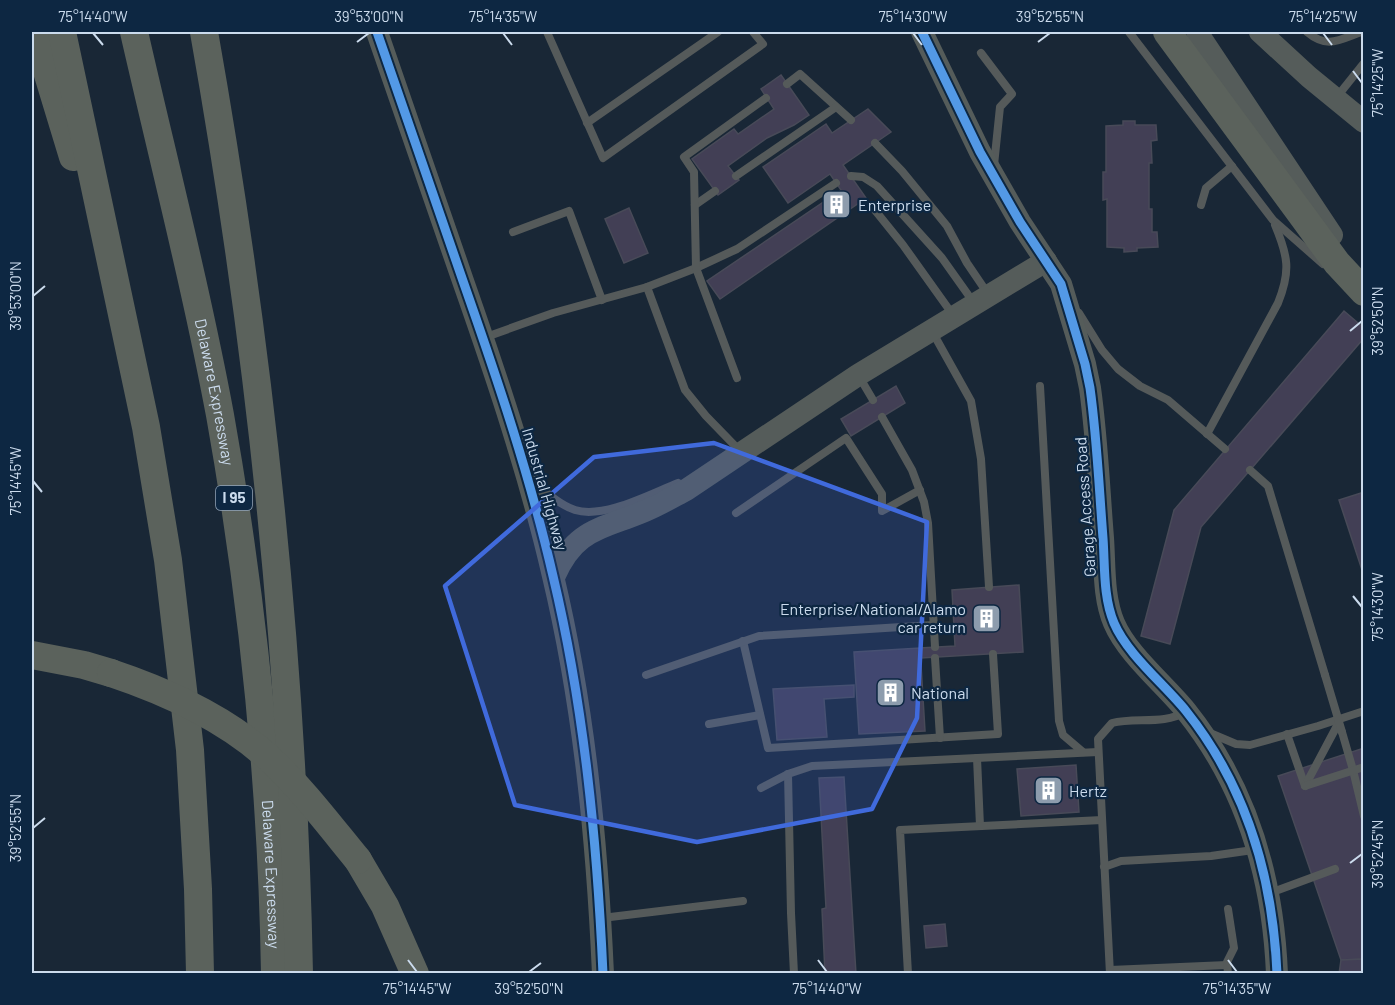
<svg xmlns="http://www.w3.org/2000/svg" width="1395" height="1005" viewBox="0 0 1395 1005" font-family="Barlow,sans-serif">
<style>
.building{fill:#423f55;stroke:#484a58;stroke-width:1.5}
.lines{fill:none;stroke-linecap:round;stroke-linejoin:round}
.lane{stroke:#555a5a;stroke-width:8}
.secondary{stroke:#555c5a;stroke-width:22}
.highway{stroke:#5b625c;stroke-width:28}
.lane-bridge{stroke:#555a5a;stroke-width:8}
.highway-bridge{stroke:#5b625c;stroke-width:28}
.cycleway-casing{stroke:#0d2742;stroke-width:13}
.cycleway{stroke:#5399e6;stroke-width:9}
.marked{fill:#406adc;fill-opacity:0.2;stroke:#406adc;stroke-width:4.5;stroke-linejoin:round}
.ticks{fill:none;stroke:#cbdbed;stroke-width:2}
.labels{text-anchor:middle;stroke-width:4.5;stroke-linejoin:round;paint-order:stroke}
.shield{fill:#0d2742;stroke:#92a5ba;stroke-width:1.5}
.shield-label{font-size:15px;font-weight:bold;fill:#cbdbed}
.poi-label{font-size:16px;fill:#cbdbed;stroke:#0d2742;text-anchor:start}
.street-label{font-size:16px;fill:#cbdbed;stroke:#0d2742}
.neatline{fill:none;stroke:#cbdbed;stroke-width:2}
.ticks-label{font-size:15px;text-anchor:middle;fill:#cbdbed}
</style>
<rect width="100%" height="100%" fill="#192736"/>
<g class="building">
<path d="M 781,75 L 809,115 L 794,125 L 767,138 L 728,166 L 739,180 L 718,195 L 692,159 L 734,129 L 738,134 L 774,109 L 761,89 Z"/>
<path d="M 868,109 L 891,132 L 843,165 L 866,198 L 720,299 L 707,281 L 841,190 L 830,174 L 788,203 L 763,167 L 826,124 L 832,133 Z"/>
<path d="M 1123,121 L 1135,121 L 1135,125 L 1156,125 L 1157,140 L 1151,141 L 1152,163 L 1149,163 L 1149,209 L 1152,209 L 1152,232 L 1157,232 L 1158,247 L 1137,248 L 1137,251 L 1124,252 L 1124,248 L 1107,247 L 1107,199 L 1103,200 L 1103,172 L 1106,172 L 1106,126 L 1123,125 Z"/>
<path d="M 629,208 L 648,253 L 624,263 L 605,219 Z"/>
<path d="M 1344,311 L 1364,328 L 1364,338 L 1201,527 L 1170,644 L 1141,636 L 1174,510 Z"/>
<path d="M 896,386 L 905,403 L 851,436 L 841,419 Z"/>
<path d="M 1364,492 L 1364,576 L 1339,500 Z"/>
<path d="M 1019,585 L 1023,652 L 921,658 L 920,648 L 955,646 L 952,590 Z"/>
<path d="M 920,648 L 925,731 L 859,734 L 854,652 Z"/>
<path d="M 854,685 L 854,697 L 824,699 L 827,737 L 777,740 L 773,689 Z"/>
<path d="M 1364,748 L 1364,959 L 1341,960 L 1278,776 Z"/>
<path d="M 1076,765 L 1079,812 L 1021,816 L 1017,769 Z"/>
<path d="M 844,777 L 856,974 L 825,974 L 822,909 L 826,908 L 819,778 Z"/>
<path d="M 945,924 L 947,946 L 926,948 L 924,926 Z"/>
<path d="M 1364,959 L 1364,974 L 1339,974 L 1341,960 Z"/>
</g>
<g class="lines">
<g class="lane">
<path d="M 547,32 L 603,158 L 763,44 L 753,32"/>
<path d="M 1129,32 L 1273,220 L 1323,264"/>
<path d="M 1307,32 C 1327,49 1339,40 1361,32"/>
<path d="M 981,53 L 1012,94 L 1000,107 L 994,165"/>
<path d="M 787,84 L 800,74 L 851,120"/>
<path d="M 1336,98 L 1364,63"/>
<path d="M 587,123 L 718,32"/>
<path d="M 875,143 L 902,171 L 947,226 L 967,263 L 988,294"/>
<path d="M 736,176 L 836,107"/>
<path d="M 851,176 L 863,177 L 877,186 L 942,258 L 974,303"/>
<path d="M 695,205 L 715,191"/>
<path d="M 1201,205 L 1206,188 L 1232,166"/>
<path d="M 874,209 L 903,245 L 953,315"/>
<path d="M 513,232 L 569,211 L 602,300"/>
<path d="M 647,287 L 685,390 L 706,416 L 741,452"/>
<path d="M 1079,313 L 1102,350 L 1118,369 L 1140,386 L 1168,400 L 1225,449"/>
<path d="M 933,333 L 971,401 L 981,459 L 989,587"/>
<path d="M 486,337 L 553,313 L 647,287 L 696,268 L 737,249 L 836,183"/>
<path d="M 737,378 L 696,268 L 694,172 L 684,157 L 766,98"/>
<path d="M 860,378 L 873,400"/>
<path d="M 1040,386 L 1059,721 L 1063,735 L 1083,752"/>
<path d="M 882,417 L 912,470 L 924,502 L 928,523 L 935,647"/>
<path d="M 1207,434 L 1278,303 C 1291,271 1288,256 1275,225"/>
<path d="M 1250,470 L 1268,486 L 1325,675"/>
<path d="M 536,483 C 547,493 560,505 575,510 C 604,519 650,494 678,483"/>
<path d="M 736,513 L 846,438 L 882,494 L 882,511 L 920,490"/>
<path d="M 743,641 L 768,748 L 998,734 L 993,654"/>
<path d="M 935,658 L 940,738"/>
<path d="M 646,675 L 759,636 L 933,625"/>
<path d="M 709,724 L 760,715"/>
<path d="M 1342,732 L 1353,770 L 1364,816"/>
<path d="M 1210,733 L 1236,744 L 1250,745 L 1318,726 L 1364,711"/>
<path d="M 1287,734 L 1305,786"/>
<path d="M 977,758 L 980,826"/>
<path d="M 788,774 L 791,913 L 794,974"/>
<path d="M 1305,786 L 1339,722"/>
<path d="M 1305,786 L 1364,767"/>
<path d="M 761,788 L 788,774 L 812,766 L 1098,752"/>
<path d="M 1104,867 L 1121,861 L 1211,856 L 1253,850"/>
<path d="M 1270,893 L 1335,869"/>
<path d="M 602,918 L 743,901"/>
<path d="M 1110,970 L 1227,965"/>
<path d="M 908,974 L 900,830 L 1102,820"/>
<path d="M 1110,974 L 1098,739 L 1112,723 C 1135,717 1164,725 1185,712"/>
<path d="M 1228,974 L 1227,962 L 1234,948 L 1228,909"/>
</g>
<g class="secondary">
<path d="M 377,32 C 406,115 434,198 463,281 C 497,378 530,476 553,576 C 584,706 597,840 603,974"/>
<path d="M 922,32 L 980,152 L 1020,222 L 1061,284 L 1085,364 L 1090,388 C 1097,438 1099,488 1103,538 C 1105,566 1103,597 1114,623 C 1127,654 1165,685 1186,711 C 1246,786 1273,878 1277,974"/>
<path d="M 1197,32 L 1332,235"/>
<path d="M 1260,32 L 1309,77 L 1364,122"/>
<path d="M 554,577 C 574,531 597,530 640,513 C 656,507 671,498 686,490 L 858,375 L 1046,261"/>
</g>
<g class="highway">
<path d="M 35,32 L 73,157"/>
<path d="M 62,32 L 146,427 L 168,560 L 190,750 L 198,889 L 200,974"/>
<path id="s1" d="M 134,32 C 163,159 196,287 220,415 C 253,600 272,786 275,974"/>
<path d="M 204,32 C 259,342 293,658 299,974"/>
<path d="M 1167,32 L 1337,263 L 1364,292"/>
<path d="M 32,655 L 84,665 L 111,673"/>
<path d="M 358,860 L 385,906 L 415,974"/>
</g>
<path class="lane-bridge" d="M 1325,675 L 1342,732"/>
<path class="highway-bridge" d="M 111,673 C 168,692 226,718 271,760 C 303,790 330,826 358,860"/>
<defs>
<g id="cycleway">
<path d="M 377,32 C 406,115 434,198 463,281 C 497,378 530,476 553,576 C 584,706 597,840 603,974"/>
<path d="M 922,32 L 980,152 L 1020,222 L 1061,284 L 1085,364 L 1090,388 C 1097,438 1099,488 1103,538 C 1105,566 1103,597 1114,623 C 1127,654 1165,685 1186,711 C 1246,786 1273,878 1277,974"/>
</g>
</defs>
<use href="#cycleway" class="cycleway-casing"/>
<use href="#cycleway" class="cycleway"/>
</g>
<path class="marked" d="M 714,443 L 927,522 L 917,718 L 872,809 L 697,842 L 515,805 L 445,586 L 594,457 Z"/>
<path class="ticks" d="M 93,33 L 103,45M 503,33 L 512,45M 913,33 L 922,45M 1323,33 L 1332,45M 357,42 L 369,33M 1038,42 L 1050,33M 1353,71 L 1362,83M 33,296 L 45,286M 1350,331 L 1362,321M 33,481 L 42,492M 1353,596 L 1362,607M 33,828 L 45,818M 1350,863 L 1362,854M 408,960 L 417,972M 818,960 L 827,972M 1228,960 L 1237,972M 529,972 L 541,963"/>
<defs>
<symbol id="building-square" viewBox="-11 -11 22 22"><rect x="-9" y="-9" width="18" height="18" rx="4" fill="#8d9cad" stroke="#0d2742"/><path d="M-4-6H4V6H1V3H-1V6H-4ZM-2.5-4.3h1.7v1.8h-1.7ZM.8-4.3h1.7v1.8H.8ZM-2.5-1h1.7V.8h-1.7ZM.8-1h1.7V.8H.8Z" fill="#fff"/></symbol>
</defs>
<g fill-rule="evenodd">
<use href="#building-square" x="820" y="188" width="33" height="33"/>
<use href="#building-square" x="970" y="602" width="33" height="33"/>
<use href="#building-square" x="874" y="676" width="33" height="33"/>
<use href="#building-square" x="1032" y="774" width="33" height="33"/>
</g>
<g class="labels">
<rect class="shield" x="216" y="486" width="36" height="24" rx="4.5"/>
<g class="shield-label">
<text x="234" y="503">I 95</text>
</g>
<g class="poi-label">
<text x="858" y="211">Enterprise</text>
<text x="966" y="615" text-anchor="end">Enterprise/National/Alamo<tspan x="966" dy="18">car return</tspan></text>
<text x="911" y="699">National</text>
<text x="1069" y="797">Hertz</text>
</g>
<g class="street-label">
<text dy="6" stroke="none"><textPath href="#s1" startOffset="369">Delaware Expressway</textPath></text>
<text transform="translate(545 489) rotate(74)" y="6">Industrial Highway</text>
<text transform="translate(1085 507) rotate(-94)" y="6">Garage Access Road</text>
<text dy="6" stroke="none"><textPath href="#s1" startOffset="855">Delaware Expressway</textPath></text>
</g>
</g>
<rect width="1395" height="1005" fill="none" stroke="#0d2742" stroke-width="66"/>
<rect x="33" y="33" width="1329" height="939" class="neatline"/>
<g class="ticks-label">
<text x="93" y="22">75°14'40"W</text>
<text x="369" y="22">39°53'00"N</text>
<text x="503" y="22">75°14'35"W</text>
<text x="913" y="22">75°14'30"W</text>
<text x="1050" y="22">39°52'55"N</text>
<text x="1323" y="22">75°14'25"W</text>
<text transform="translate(1378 83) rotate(-90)" y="5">75°14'25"W</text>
<text transform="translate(16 296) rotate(-90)" y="5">39°53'00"N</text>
<text transform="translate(1378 321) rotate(-90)" y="5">39°52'50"N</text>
<text transform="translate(16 481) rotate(-90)" y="5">75°14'45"W</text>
<text transform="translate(1378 607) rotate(-90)" y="5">75°14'30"W</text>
<text transform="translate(16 828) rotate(-90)" y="5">39°52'55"N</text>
<text transform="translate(1378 854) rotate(-90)" y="5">39°52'45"N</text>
<text x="417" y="994">75°14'45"W</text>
<text x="529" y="994">39°52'50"N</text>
<text x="827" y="994">75°14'40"W</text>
<text x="1237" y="994">75°14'35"W</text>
</g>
</svg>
